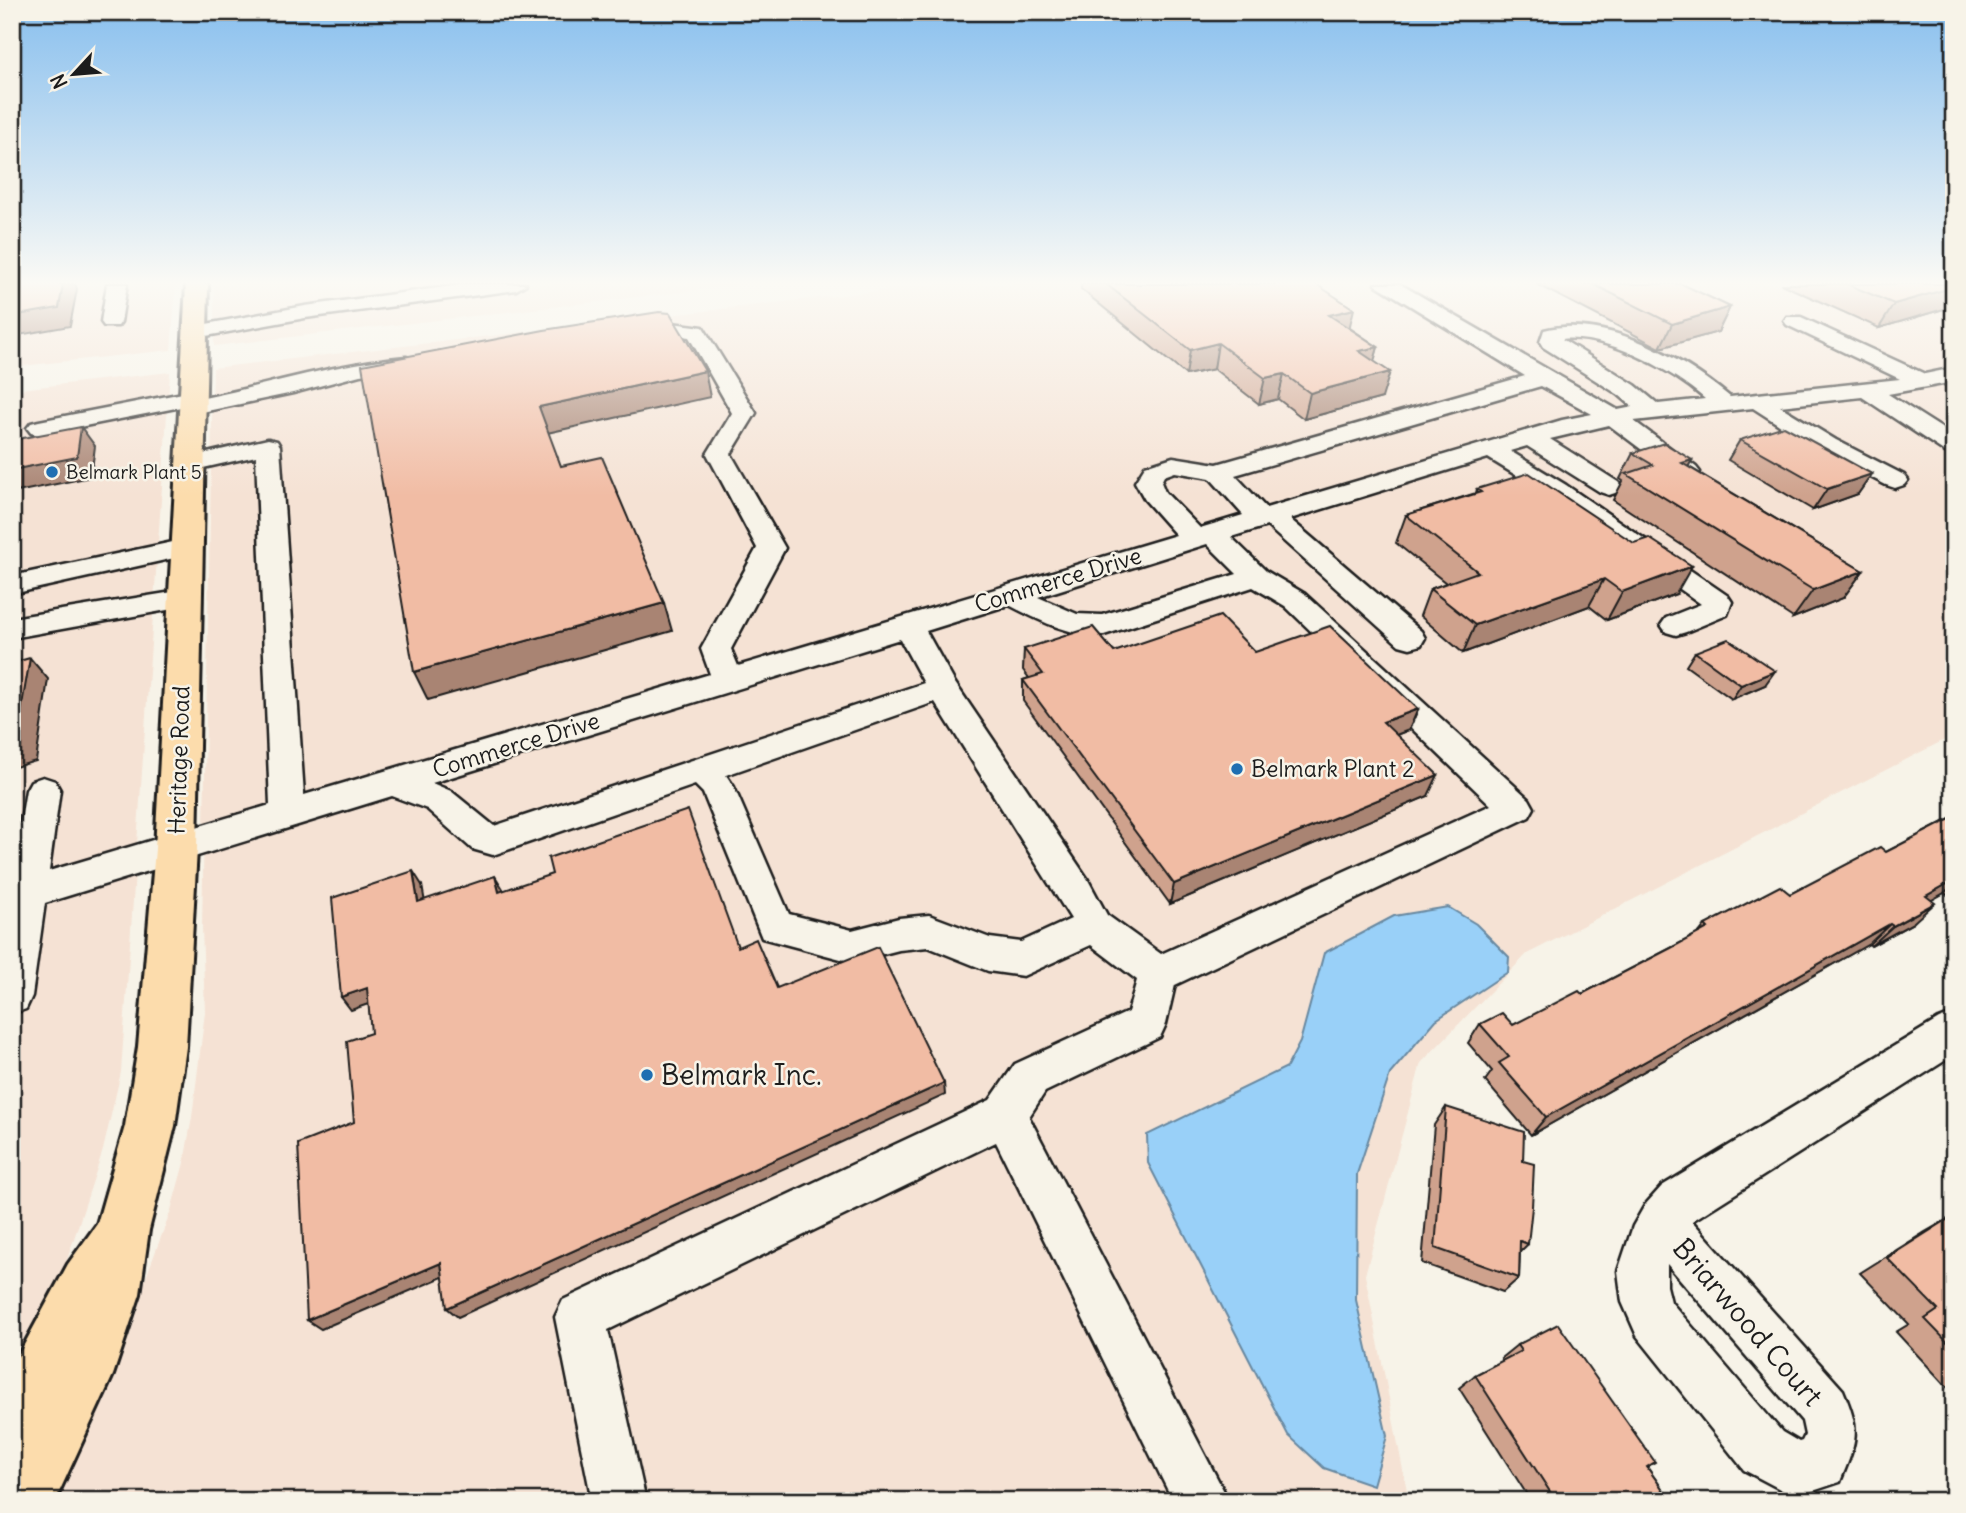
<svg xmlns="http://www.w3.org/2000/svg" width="1966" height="1513" viewBox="0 0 1966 1513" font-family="Delius,sans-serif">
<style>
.built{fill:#f5e2d4}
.water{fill:#99d0f8;stroke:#6788a0;stroke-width:2}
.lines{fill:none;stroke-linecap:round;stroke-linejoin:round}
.minor-casing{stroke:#1c1c1c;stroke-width:5}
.major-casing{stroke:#1c1c1c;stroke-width:6}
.minor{fill:#f7f3e8;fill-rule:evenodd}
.major{fill:#fcdcac;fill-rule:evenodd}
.wall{fill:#cfa28d;stroke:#1c1c1c;stroke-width:2}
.shaded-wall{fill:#a98473;stroke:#1c1c1c;stroke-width:2}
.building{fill:#f1bca4;stroke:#1c1c1c;stroke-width:2}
.poi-dot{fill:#1f6fb2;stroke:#f7f3e8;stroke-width:2.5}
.labels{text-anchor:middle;stroke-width:5;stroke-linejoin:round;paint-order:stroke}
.far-poi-label{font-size:19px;fill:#1c1c1c;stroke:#f7f3e8;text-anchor:start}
.street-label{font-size:23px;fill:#1c1c1c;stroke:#f7f3e8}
.poi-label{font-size:23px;fill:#1c1c1c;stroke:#f7f3e8;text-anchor:start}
.near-poi-label{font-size:28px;fill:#1c1c1c;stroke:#f7f3e8;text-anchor:start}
.near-street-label{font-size:28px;fill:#1c1c1c;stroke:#f7f3e8}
</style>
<rect width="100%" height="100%" fill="#f7f3e8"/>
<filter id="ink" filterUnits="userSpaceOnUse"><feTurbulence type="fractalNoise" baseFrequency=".0143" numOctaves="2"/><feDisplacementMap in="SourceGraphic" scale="14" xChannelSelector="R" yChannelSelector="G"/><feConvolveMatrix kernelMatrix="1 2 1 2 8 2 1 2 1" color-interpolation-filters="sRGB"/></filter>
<g filter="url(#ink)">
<g class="built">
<path d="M 12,284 L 176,284 L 171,350 L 12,367 Z"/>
<path d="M 214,284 L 750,284 L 214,346 Z"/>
<path d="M 938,284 L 1954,284 L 1954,735 L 1527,954 L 1421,1063 L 1365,1275 L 1409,1501 L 42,1501 L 115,1361 L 171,1210 L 184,1163 L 192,1117 L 205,1012 L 202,927 L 213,368 Z"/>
<path d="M 170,372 L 121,1072 L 103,1150 L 64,1269 L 12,1382 L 12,390 Z"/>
</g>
<path class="water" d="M 1448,907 L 1476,924 L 1509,957 L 1508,972 L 1436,1020 L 1390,1074 L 1357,1174 L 1356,1300 L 1387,1436 L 1373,1485 L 1324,1468 L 1288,1435 L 1148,1163 L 1147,1135 L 1287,1067 L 1300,1042 L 1324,953 L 1394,916 Z"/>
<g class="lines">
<defs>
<g id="minor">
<path d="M 12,284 L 44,284 L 41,288 L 12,294 Z"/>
<path d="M 107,284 L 127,284 L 121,322 L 118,326 L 104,326 L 101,322 Z"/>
<path d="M 468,284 L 526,284 L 516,290 L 305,318 L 195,338 L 188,336 L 184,332 L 188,328 L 195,326 L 305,306 Z"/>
<path d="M 1375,284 L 1400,284 L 1618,410 L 1633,407 L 1619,395 L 1543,347 L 1540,342 L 1544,330 C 1605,314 1684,358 1730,397 L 1900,379 L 1787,325 L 1784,321 L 1787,317 L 1801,317 L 1925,374 L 1954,368 L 1954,382 L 1888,394 L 1954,436 L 1954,454 L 1945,452 L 1862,397 L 1780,406 L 1836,440 L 1904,475 L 1908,480 L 1904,485 L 1895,488 L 1886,485 L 1818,450 L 1753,408 L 1634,421 L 1696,467 L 1700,472 L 1696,477 L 1687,480 L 1678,477 L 1609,425 L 1550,439 L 1618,482 L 1622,487 L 1618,492 L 1609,495 L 1600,492 L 1527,446 L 1510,451 L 1566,485 L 1728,596 L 1732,602 L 1727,615 L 1686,632 L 1676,635 L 1666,632 L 1661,625 L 1666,618 L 1701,604 L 1548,495 L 1488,458 L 1290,519 L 1421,631 L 1425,638 L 1421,645 L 1410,648 L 1399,645 L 1267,526 L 1231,537 L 1266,571 L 1305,594 L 1529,799 L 1534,808 L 1529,817 L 1175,985 L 1166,1024 L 1160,1037 L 1045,1092 L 1029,1117 L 1229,1501 L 1173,1501 L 996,1142 L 608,1330 L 646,1501 L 592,1501 L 555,1317 L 563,1300 L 990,1100 L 1015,1064 L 1128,1012 L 1137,980 L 1091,945 L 1023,976 L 988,971 L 928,947 L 899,950 L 852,962 L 762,938 L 703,793 L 695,785 L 493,855 L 472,849 L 427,809 L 392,796 L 45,903 L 32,996 L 26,1009 L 12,1014 L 12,873 L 26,790 L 31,781 L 43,777 L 55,781 L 60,790 L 49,871 L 270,805 L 256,456 L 190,471 L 181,469 L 178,464 L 181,459 L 268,439 L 277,441 L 280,446 L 304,795 L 710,674 L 701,649 L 757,548 L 707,454 L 732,413 L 689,337 L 664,334 L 636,339 L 629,337 L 625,333 L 629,329 L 664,322 L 703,327 L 756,413 L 731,454 L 785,548 L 731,649 L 738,666 L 1176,535 L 1145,500 L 1135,482 L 1145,466 L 1173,457 L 1217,464 L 1525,376 ZM 1562,339 C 1607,334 1672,370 1705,399 L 1658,404 L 1635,385 ZM 1541,386 L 1592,414 L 1562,420 L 1266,508 L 1235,475 ZM 1175,472 L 1210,478 L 1243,515 L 1200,528 L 1165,492 L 1161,482 L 1164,476 ZM 1207,544 L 1237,574 L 1102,615 L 1077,614 L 1038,597 ZM 1253,587 L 1285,606 L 1491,805 L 1161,954 L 1107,915 L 1087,878 L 955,683 L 926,631 L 1009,605 C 1040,621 1069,636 1104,635 ZM 900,639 L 924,683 L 494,826 L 451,791 L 432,783 ZM 935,702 L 1071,919 L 1021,942 L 990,938 L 929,915 L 899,918 L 852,930 L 789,914 L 734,787 L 726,775 Z"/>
<path d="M 406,357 L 414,359 L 417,364 L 414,369 L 360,375 L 293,393 L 193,414 L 185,412 L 181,407 L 39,435 L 31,433 L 27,428 L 31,423 L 39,421 L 193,391 L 201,393 L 204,398 C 271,384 338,363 406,357 Z"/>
<path d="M 187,539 L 197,541 L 201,547 L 197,553 L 12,594 L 12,576 Z"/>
<path d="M 185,590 L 195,593 L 199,599 L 195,605 L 12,638 L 12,618 Z"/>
<path d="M 1954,1013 L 1954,1055 L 1692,1221 L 1843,1390 C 1861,1433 1857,1440 1840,1482 L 1795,1497 L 1744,1470 L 1637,1336 L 1622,1302 L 1618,1271 L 1633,1226 L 1645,1205 L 1662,1186 L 1939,1019 ZM 1667,1264 L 1802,1421 L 1805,1435 L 1802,1441 L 1799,1442 L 1782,1432 L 1671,1302 L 1667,1286 Z"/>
</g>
<path id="major" d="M 186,284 L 208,284 L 197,849 L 186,1047 L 175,1126 L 149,1230 L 140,1294 L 113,1375 L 55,1501 L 12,1501 L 12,1367 L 68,1264 L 97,1224 L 125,1126 L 138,1047 L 155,849 Z"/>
</defs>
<use href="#minor" class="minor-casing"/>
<use href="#major" class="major-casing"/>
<use href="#minor" class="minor"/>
<use href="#major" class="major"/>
</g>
<g class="wall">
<path d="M 1081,284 L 1316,284 L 1350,328 L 1378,347 L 1374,361 L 1382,398 L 1304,419 L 1278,399 L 1259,404 L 1214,369 L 1186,375 L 1081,289 Z"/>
<path d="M 1536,284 L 1682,284 L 1730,307 L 1718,332 L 1660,348 Z"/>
<path d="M 1781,284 L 1954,284 L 1954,306 L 1879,328 Z"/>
<path d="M 1740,440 L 1872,474 L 1858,494 L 1813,510 L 1728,460 Z"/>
<path d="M 1633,453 L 1689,467 L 1863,571 L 1843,598 L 1793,618 L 1613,500 L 1623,481 L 1620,479 Z"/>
<path d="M 1477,489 L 1676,594 L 1607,620 L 1589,606 L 1463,653 L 1420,616 L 1430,589 L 1446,583 L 1396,543 L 1406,515 L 1476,493 Z"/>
<path d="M 1024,649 L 1114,652 L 1255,652 L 1418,709 L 1409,730 L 1396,735 L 1428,796 L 1170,904 L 1023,701 L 1023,680 L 1029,678 L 1023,670 Z"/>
<path d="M 1695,652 L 1765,685 L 1732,699 L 1686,666 Z"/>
<path d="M 1954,817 L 1954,899 L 1944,893 L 1931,900 L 1913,923 L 1871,946 L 1869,944 L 1531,1135 L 1485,1081 L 1492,1071 L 1468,1043 L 1480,1024 L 1513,1025 L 1582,994 L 1698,934 L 1705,925 L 1790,894 L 1886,852 Z"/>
<path d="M 1446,1107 L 1528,1244 L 1520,1252 L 1519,1278 L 1503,1292 L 1422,1263 L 1434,1125 Z"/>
<path d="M 1953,1216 L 1954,1217 L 1954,1386 L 1948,1388 L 1896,1332 L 1909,1324 L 1860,1273 L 1925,1232 Z"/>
<path d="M 1517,1345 L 1647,1467 L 1671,1501 L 1531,1501 L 1459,1388 L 1475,1375 L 1503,1361 L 1501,1358 Z"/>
</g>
<g class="shaded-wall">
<path d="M 63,284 L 75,284 L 77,289 L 70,326 L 19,335 L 12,325 L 12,316 Z"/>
<path d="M 1954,287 L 1954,306 L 1879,328 L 1894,304 Z"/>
<path d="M 1730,307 L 1718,332 L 1660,348 L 1672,324 Z"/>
<path d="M 1354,309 L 1348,333 L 1329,315 Z"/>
<path d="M 1218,343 L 1214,369 L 1186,375 L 1190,350 Z"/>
<path d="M 1378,347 L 1371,372 L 1359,351 Z"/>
<path d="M 705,371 L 710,397 L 547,433 L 539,407 Z"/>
<path d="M 1390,372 L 1382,398 L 1304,419 L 1310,393 Z"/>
<path d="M 1284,374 L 1278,399 L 1259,404 L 1265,378 Z"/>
<path d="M 12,410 L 19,420 L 12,449 Z"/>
<path d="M 81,427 L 95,446 L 91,477 L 12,493 L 12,470 Z"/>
<path d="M 1692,460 L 1678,486 L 1682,463 Z"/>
<path d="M 1872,474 L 1858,494 L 1813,510 L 1827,489 Z"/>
<path d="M 1692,566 L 1676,594 L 1607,620 L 1622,592 Z"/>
<path d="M 1863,571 L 1843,598 L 1793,618 L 1813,590 Z"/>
<path d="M 1604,579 L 1589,606 L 1463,653 L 1475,625 Z"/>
<path d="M 664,603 L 672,631 L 428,700 L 414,672 Z"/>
<path d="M 30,658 L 48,679 L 36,761 L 12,768 L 12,741 Z"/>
<path d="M 1775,671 L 1765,685 L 1732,699 L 1741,685 Z"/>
<path d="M 1418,709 L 1409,730 L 1375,743 L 1383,722 Z"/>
<path d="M 1438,775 L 1428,796 L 1170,904 L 1174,884 Z"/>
<path d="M 413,871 L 422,885 L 427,915 L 418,902 Z"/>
<path d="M 495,876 L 503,889 L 507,906 L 499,892 Z"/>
<path d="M 1954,880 L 1954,884 L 1944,893 L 1904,916 L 1926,896 Z"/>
<path d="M 1935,903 L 1913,923 L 1871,946 L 1893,926 Z"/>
<path d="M 1890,924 L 1869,944 L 1531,1135 L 1546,1117 Z"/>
<path d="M 367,988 L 377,1001 L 351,1010 L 341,997 Z"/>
<path d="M 944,1083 L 945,1095 L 458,1317 L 447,1308 Z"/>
<path d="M 441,1263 L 452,1273 L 321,1329 L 307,1320 Z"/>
</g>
<g class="building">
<path d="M 16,284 L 63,284 L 59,308 L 12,316 L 12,297 Z"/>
<path d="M 1106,284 L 1316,284 L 1354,309 L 1329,315 L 1378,347 L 1359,351 L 1390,372 L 1310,393 L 1284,374 L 1265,378 L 1218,343 L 1190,350 Z"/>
<path d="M 1593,284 L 1682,284 L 1730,307 L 1672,324 Z"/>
<path d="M 1847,284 L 1954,284 L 1954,287 L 1894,304 Z"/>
<path d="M 659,312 L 670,313 L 705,371 L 539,407 L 561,466 L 602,457 L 664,603 L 414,672 L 362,365 L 544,330 Z"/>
<path d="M 1784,426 L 1872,474 L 1827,489 L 1740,440 Z"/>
<path d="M 81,427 L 77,457 L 12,470 L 12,440 Z"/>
<path d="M 1664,443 L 1692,460 L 1682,463 L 1863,571 L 1813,590 L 1626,474 L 1653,465 L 1633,453 Z"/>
<path d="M 1529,473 L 1634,543 L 1649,538 L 1692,566 L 1622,592 L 1604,579 L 1475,625 L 1430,589 L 1478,572 L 1406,515 L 1481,492 L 1477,489 Z"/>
<path d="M 1220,616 L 1255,652 L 1330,626 L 1418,709 L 1383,722 L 1438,775 L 1174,884 L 1023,680 L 1043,674 L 1024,649 L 1093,627 L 1114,652 Z"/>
<path d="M 1728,639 L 1775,671 L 1741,685 L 1695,652 Z"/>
<path d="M 30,658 L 16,740 L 12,741 L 12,663 Z"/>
<path d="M 688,810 L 738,947 L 756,939 L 777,988 L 878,947 L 944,1083 L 447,1308 L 441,1263 L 307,1320 L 298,1144 L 354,1122 L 347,1041 L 371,1033 L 367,988 L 341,997 L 332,898 L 413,871 L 418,902 L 495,876 L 499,892 L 552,874 L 548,858 Z"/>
<path d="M 1954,817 L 1954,880 L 1926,896 L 1935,903 L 1893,926 L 1890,924 L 1546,1117 L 1499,1063 L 1509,1057 L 1480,1024 L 1502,1013 L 1513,1025 L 1579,991 L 1582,994 L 1671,948 L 1708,928 L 1705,925 L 1780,886 L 1790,894 L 1880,847 L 1886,852 Z"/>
<path d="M 1446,1107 L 1524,1132 L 1523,1161 L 1534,1164 L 1532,1207 L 1528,1244 L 1520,1241 L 1519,1278 L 1435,1248 Z"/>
<path d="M 1953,1216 L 1954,1217 L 1954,1349 L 1925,1319 L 1938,1310 L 1887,1258 Z"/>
<path d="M 1558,1324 L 1655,1462 L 1647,1467 L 1671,1501 L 1556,1501 L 1475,1375 L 1521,1351 L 1517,1345 Z"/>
</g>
</g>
<linearGradient id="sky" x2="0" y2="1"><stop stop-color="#88bfee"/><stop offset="0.57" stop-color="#fbfaf5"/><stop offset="1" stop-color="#fbfaf5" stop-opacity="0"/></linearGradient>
<rect width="1966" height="496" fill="url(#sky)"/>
<g class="poi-dot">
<circle cx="52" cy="472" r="7"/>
<circle cx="1237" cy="769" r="7"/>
<circle cx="647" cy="1075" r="7"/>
</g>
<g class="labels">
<g class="far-poi-label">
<text x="66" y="479">Belmark Plant 5</text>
</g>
<g class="street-label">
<text transform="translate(1058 580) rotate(-17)" y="8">Commerce Drive</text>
<text transform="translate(516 745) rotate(-17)" y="8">Commerce Drive</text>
<text transform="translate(179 760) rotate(-88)" y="8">Heritage Road</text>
</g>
<g class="poi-label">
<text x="1251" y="777">Belmark Plant 2</text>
</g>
<g class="near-poi-label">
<text x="661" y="1085">Belmark Inc.</text>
</g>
<g class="near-street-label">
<text transform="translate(1748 1322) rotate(49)" y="10">Briarwood Court</text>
</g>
</g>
<rect width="1966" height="1513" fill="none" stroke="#f7f3e8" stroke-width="42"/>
<rect x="21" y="21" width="1924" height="1471" fill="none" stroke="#1c1c1c" stroke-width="2.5" filter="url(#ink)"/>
<g transform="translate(74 74) rotate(244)" stroke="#f7f3e8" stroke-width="5" paint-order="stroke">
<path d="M0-5L12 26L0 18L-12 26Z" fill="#1c1c1c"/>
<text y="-10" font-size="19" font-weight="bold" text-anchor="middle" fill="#1c1c1c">N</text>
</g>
</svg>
